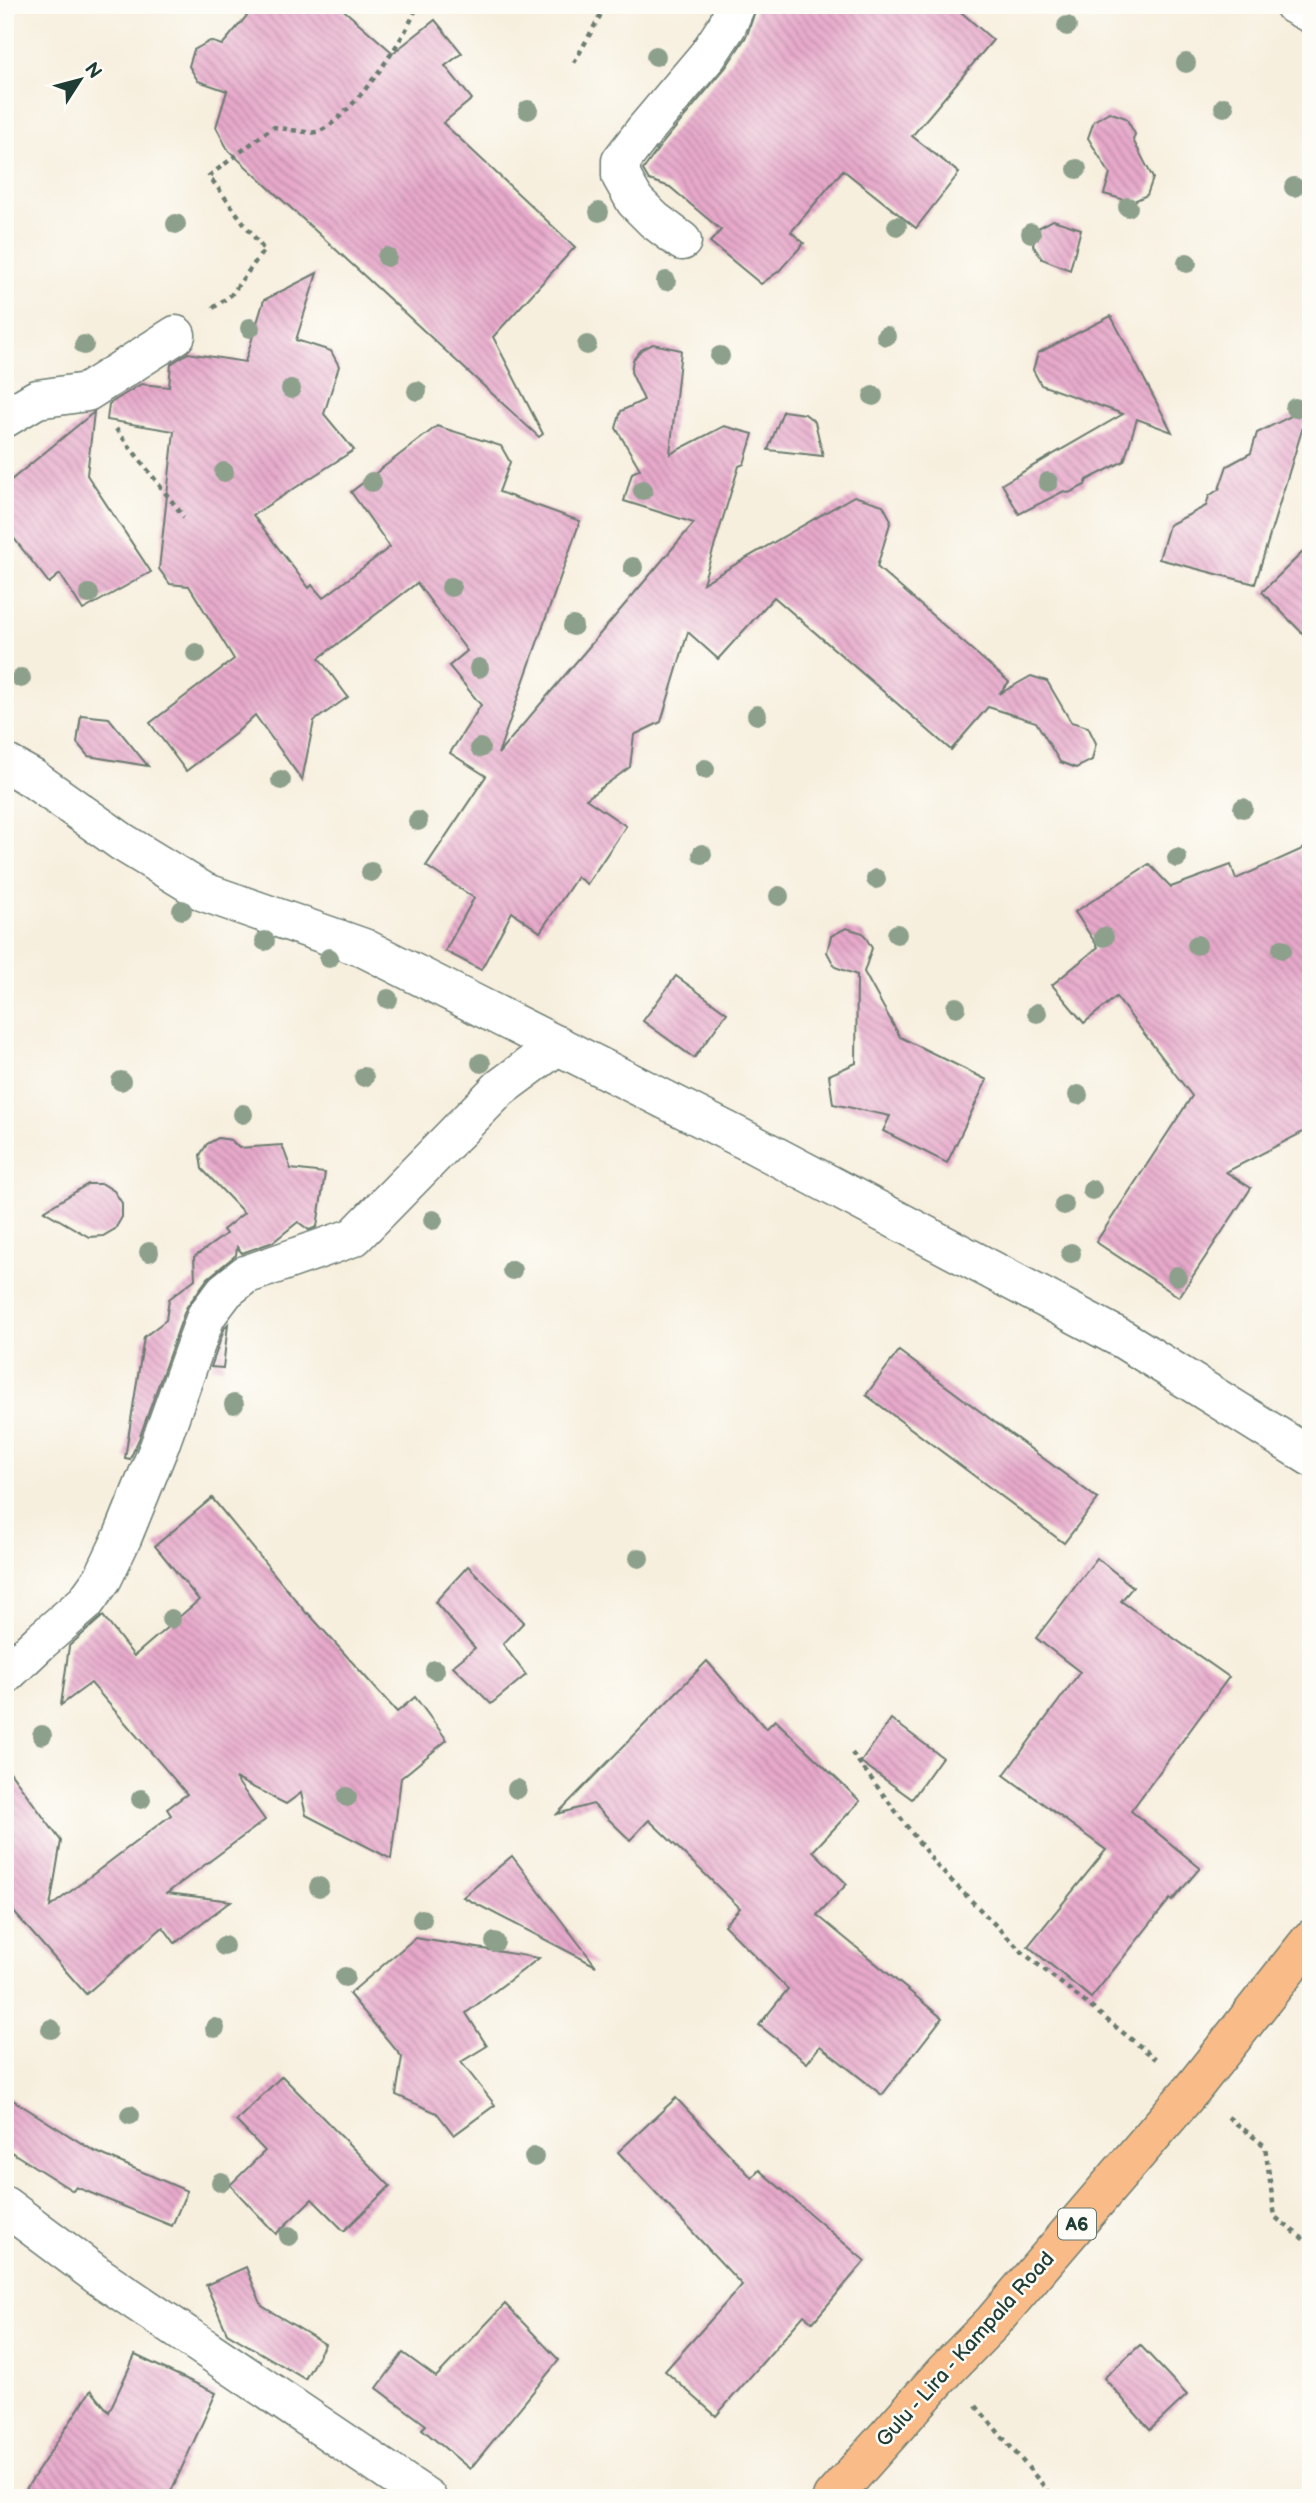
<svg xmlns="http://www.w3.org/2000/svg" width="1316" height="2503" viewBox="0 0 1316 2503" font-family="'Balsamiq Sans',sans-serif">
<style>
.building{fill:url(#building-back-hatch)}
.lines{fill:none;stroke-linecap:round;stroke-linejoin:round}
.minor-casing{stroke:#6b7b70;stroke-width:41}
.tertiary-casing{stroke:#6b7b70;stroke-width:41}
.primary-casing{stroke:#6b7b70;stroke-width:41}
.path{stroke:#6b7b70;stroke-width:4.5;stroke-dasharray:5 5;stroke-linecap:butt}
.minor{stroke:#fff;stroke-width:38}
.tertiary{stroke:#fff;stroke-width:38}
.primary{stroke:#f9bc89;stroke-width:38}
.tree{fill:#8da08c}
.labels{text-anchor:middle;stroke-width:5;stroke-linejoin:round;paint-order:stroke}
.shield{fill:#fdfcf7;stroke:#62766e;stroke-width:2}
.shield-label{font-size:19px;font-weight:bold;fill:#1f3d34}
.street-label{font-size:21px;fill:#1f3d34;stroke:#fdfcf7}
</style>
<defs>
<pattern id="building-back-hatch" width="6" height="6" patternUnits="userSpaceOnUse" patternTransform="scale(1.75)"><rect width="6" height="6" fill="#e8a9cb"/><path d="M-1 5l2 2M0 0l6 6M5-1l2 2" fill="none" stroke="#bb8ba6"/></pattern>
</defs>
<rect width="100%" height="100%" fill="#fdfcf7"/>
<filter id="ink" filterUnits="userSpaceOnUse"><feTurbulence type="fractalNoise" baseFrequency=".0143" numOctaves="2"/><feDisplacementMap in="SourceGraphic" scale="14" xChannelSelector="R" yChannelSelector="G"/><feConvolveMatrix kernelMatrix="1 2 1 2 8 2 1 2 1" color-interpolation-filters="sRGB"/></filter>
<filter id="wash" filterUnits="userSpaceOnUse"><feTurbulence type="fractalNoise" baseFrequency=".00686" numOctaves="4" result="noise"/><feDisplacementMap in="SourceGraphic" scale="28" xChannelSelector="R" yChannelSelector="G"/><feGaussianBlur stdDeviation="1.57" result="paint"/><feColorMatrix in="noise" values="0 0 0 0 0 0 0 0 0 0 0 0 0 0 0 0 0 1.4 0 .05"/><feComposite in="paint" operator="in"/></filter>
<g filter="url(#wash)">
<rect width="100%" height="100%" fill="#f7efde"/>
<g id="blocks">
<g class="building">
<path d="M 256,5 L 338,5 L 393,53 L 435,20 L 462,53 L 445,66 L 472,99 L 443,123 L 575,247 L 493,337 L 543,434 L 539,437 L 228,150 L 216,127 L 227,91 L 198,81 L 189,66 L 194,50 L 210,41 L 222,45 Z"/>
<path d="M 757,5 L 953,5 L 993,40 L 912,136 L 959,173 L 916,228 L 843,170 L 791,232 L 804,243 L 779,271 L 761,284 L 710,242 L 721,230 L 670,187 L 649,180 L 643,170 L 661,145 L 726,67 L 747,35 Z"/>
<path d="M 1109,112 L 1126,118 L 1135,134 L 1133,140 L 1153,178 L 1147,195 L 1132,202 L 1104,194 L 1110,174 L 1088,138 L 1094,121 Z"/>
<path d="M 1053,220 L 1081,229 L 1070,270 L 1042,259 L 1033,245 L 1038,228 Z"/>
<path d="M 317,273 L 296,340 L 331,351 L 339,366 L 324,414 L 354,450 L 253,515 L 309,588 L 312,585 L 323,598 L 390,547 L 351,492 L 437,426 L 501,446 L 510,462 L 499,492 L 580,521 L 498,754 L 694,523 L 624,501 L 632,473 L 640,469 L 616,428 L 621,411 L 644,400 L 631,372 L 633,360 L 641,350 L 653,344 L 681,350 L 670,454 L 724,426 L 753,434 L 744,464 L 739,466 L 703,583 L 854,496 L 883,505 L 891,520 L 877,567 L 1009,682 L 999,694 L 1031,676 L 1047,681 L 1071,722 L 1088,727 L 1096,743 L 1092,760 L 1076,768 L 1060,762 L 1036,722 L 988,707 L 951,750 L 774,597 L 718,659 L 688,632 L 661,722 L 634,735 L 630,767 L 586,799 L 626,826 L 587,884 L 577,877 L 540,932 L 512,912 L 481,970 L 445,951 L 474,898 L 426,866 L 486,776 L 450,753 L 481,705 L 449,666 L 467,651 L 417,583 L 319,658 L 348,697 L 314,721 L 302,780 L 255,715 L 235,734 L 186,771 L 150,723 L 234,659 L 189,586 L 170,584 L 159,569 L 174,431 L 107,420 L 109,404 L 141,384 L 169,387 L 171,364 L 188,353 L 245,362 L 264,300 Z"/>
<path d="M 1111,316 L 1172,432 L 1137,419 L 1124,461 L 1087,480 L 1085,485 L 1069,493 L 1064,491 L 1019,514 L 1002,484 L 1123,414 L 1041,385 L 1033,370 L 1038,353 Z"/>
<path d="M 1309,407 L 1255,584 L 1159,559 L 1169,525 L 1206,506 L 1209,496 L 1219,489 L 1227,466 L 1251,453 L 1257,433 Z"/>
<path d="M 783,411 L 805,414 L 815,422 L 823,456 L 768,450 Z"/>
<path d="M 94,412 L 87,475 L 151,572 L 83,610 L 60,574 L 49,583 L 5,527 L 5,485 Z"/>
<path d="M 1311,544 L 1311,642 L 1262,592 Z"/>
<path d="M 81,715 L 109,718 L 148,766 L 88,756 L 77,743 Z"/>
<path d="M 1311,845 L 1311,1128 L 1226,1172 L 1251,1188 L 1179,1297 L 1096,1242 L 1192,1096 L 1116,997 L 1084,1023 L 1052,985 L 1098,947 L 1075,912 L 1149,864 L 1171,887 L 1231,865 L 1236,879 Z"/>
<path d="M 846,928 L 863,933 L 872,948 L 864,972 L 900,1037 L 987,1080 L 947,1163 L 883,1131 L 890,1116 L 833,1104 L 829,1075 L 856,1063 L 857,975 L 835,967 L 827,952 L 831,936 Z"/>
<path d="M 676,976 L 727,1013 L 694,1058 L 643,1021 Z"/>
<path d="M 218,1138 L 231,1140 L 239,1148 L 282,1145 L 291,1169 L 325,1173 L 317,1227 L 309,1230 L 298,1222 L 273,1242 L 242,1253 L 237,1247 L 236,1255 L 208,1278 L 186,1308 L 139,1439 L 130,1459 L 125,1458 L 144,1337 L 166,1320 L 169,1299 L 195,1279 L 194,1257 L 226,1234 L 223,1230 L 244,1213 L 202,1169 L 200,1155 L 207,1144 Z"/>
<path d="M 88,1184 L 103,1184 L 114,1191 L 122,1203 L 122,1217 L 115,1229 L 103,1236 L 89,1237 L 44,1211 Z"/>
<path d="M 228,1324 L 223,1368 L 211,1367 L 225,1327 Z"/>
<path d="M 899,1351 L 1098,1499 L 1064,1543 L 866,1395 Z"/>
<path d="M 212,1498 L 307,1614 L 308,1613 L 397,1712 L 415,1697 L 447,1740 L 401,1778 L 391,1859 L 306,1815 L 301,1793 L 286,1804 L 235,1778 L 265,1820 L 167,1893 L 231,1901 L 175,1943 L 163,1927 L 86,1994 L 5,1902 L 5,1765 L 61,1841 L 50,1907 L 171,1815 L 167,1809 L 187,1794 L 91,1683 L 61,1705 L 69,1646 L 103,1616 L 134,1656 L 199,1600 L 155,1546 Z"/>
<path d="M 1097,1558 L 1133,1587 L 1121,1601 L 1229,1677 L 1131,1811 L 1200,1868 L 1172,1901 L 1170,1899 L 1091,1998 L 1028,1946 L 1106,1850 L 1004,1775 L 1080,1672 L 1036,1638 Z"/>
<path d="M 468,1566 L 524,1622 L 503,1644 L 526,1675 L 491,1704 L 453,1666 L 475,1648 L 435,1602 Z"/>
<path d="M 707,1661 L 766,1729 L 775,1720 L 860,1801 L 813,1851 L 847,1884 L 817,1915 L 942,2018 L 882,2095 L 820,2046 L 807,2063 L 759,2025 L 788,1989 L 724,1925 L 740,1908 L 649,1820 L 630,1840 L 593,1804 L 557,1814 Z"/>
<path d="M 891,1719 L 942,1757 L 912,1799 L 861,1762 Z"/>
<path d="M 512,1856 L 596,1966 L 463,1897 Z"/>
<path d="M 415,1938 L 539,1958 L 466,2013 L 487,2046 L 461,2062 L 495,2105 L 454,2135 L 437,2113 L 396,2095 L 402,2057 L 349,1994 Z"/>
<path d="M 282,2076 L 390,2186 L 344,2231 L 312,2199 L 276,2234 L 230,2185 L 265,2151 L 236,2121 Z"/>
<path d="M 5,2095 L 94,2151 L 187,2191 L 172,2226 L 76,2187 L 73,2191 L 5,2148 Z"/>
<path d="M 676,2098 L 752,2178 L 759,2170 L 865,2261 L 813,2322 L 804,2315 L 716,2416 L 665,2371 L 742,2285 L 618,2152 Z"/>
<path d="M 246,2267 L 262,2306 L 325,2344 L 305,2379 L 227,2333 L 206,2285 Z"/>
<path d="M 505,2304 L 559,2360 L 470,2469 L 422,2429 L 426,2425 L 377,2388 L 403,2353 L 436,2377 Z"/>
<path d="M 1140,2345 L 1187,2395 L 1150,2430 L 1104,2378 Z"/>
<path d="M 135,2355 L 216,2393 L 168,2498 L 20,2498 L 91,2390 L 109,2412 Z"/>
</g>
</g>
</g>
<g filter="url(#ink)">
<use href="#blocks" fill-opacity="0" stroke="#6b7b70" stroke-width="2"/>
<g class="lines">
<defs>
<g id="minor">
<path d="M 682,241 L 654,220 L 635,201 L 621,176 L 621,161 L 644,131 L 708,55 L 727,26 L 736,5"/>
<path d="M 5,418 L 37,399 L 87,392 L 176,335"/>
<path d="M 5,763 L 32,778 L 122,842 L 204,892 L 364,948 L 747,1141 L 1124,1340 L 1311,1457"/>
<path d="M 5,1675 L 41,1641 L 85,1603 L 103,1578 L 123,1536 L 159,1447 L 206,1316 L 225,1291 L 245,1275 L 354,1237 L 500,1088 L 558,1045"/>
<path d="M 5,2206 L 100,2277 L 427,2498"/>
</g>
<path id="tertiary" d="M 1294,5 L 1311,14"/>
<path id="primary" d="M 832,2498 L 946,2370 L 992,2323 L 1193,2088 L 1311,1939"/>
</defs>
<use href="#minor" class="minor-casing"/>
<use href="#tertiary" class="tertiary-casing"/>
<use href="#primary" class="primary-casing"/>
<g class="path">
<path d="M 574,63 L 606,5"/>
<path d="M 213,308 L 231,295 L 264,250 L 209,176 L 273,127 C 284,128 308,134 317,132 C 347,123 409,35 417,5"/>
<path d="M 116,429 L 184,517"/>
<path d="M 852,1753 L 936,1865 L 1021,1951 L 1156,2059"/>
<path d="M 1228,2117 L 1265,2146 L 1275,2217 L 1311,2245"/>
<path d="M 976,2406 L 1054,2498"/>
</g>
<use href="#minor" class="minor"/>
<use href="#tertiary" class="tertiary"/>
<use href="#primary" class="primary"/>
</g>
<g class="tree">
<circle cx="1067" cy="26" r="10"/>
<circle cx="656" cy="56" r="10"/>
<circle cx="1186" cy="63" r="10"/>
<circle cx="1224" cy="107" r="10"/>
<circle cx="528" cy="110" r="10"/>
<circle cx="1077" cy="169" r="10"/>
<circle cx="1294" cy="187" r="10"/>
<circle cx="1128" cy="207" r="10"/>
<circle cx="599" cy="212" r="10"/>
<circle cx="176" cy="224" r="10"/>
<circle cx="897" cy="226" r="10"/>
<circle cx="1031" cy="233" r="10"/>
<circle cx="387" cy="257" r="10"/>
<circle cx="1187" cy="263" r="10"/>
<circle cx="666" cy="281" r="10"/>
<circle cx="250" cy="328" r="10"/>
<circle cx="886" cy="336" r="10"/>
<circle cx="84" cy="345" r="10"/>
<circle cx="587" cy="345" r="10"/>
<circle cx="720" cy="356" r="10"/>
<circle cx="291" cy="389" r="10"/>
<circle cx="417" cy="391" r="10"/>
<circle cx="873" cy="396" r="10"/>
<circle cx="1295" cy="408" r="10"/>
<circle cx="224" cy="472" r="10"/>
<circle cx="372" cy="482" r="10"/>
<circle cx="1048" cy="482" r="10"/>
<circle cx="643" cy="490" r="10"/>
<circle cx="633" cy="567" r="10"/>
<circle cx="451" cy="587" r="10"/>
<circle cx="89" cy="594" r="10"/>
<circle cx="573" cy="626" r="10"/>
<circle cx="196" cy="653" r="10"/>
<circle cx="479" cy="668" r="10"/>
<circle cx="21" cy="678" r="10"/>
<circle cx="757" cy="715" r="10"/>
<circle cx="480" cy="748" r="10"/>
<circle cx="705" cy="769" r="10"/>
<circle cx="281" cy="780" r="10"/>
<circle cx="1243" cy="808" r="10"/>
<circle cx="418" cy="821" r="10"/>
<circle cx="702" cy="854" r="10"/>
<circle cx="1177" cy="858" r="10"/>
<circle cx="371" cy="872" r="10"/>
<circle cx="876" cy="879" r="10"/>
<circle cx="779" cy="896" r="10"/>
<circle cx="182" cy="910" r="10"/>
<circle cx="897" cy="934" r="10"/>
<circle cx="1104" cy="937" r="10"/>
<circle cx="265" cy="941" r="10"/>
<circle cx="1197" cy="945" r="10"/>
<circle cx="1282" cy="949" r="10"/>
<circle cx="329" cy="958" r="10"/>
<circle cx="388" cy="999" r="10"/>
<circle cx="956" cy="1007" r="10"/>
<circle cx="1037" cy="1013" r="10"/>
<circle cx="481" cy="1063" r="10"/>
<circle cx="364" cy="1077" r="10"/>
<circle cx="121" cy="1081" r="10"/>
<circle cx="1078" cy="1095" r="10"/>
<circle cx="243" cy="1114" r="10"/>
<circle cx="1092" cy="1190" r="10"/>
<circle cx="1064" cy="1205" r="10"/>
<circle cx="433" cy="1220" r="10"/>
<circle cx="149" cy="1252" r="10"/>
<circle cx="1071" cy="1253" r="10"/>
<circle cx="512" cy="1270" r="10"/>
<circle cx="1177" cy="1276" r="10"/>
<circle cx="234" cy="1404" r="10"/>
<circle cx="639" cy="1558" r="10"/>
<circle cx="171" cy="1619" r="10"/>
<circle cx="435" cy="1670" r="10"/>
<circle cx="42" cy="1735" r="10"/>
<circle cx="517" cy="1789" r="10"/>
<circle cx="347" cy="1797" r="10"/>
<circle cx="141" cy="1799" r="10"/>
<circle cx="319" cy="1887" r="10"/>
<circle cx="422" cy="1919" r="10"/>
<circle cx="495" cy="1942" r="10"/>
<circle cx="224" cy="1946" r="10"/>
<circle cx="345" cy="1977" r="10"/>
<circle cx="215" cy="2028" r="10"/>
<circle cx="51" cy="2029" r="10"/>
<circle cx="130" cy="2115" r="10"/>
<circle cx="534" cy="2157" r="10"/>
<circle cx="221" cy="2182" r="10"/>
<circle cx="289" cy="2236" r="10"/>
</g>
</g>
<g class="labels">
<rect class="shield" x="1058" y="2208.5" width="38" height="31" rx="5"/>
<g class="shield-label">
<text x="1077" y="2231">A6</text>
</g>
<g class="street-label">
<text transform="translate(965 2349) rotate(-48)" y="7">Gulu - Lira - Kampala Road</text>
</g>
</g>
<rect width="1316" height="2503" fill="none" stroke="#fdfcf7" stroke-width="28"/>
<g transform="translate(80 80) rotate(54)" stroke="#fdfcf7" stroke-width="5" paint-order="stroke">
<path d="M0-5L12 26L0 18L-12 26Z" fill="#1f3d34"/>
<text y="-10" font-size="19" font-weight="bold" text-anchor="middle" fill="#1f3d34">N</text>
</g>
</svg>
